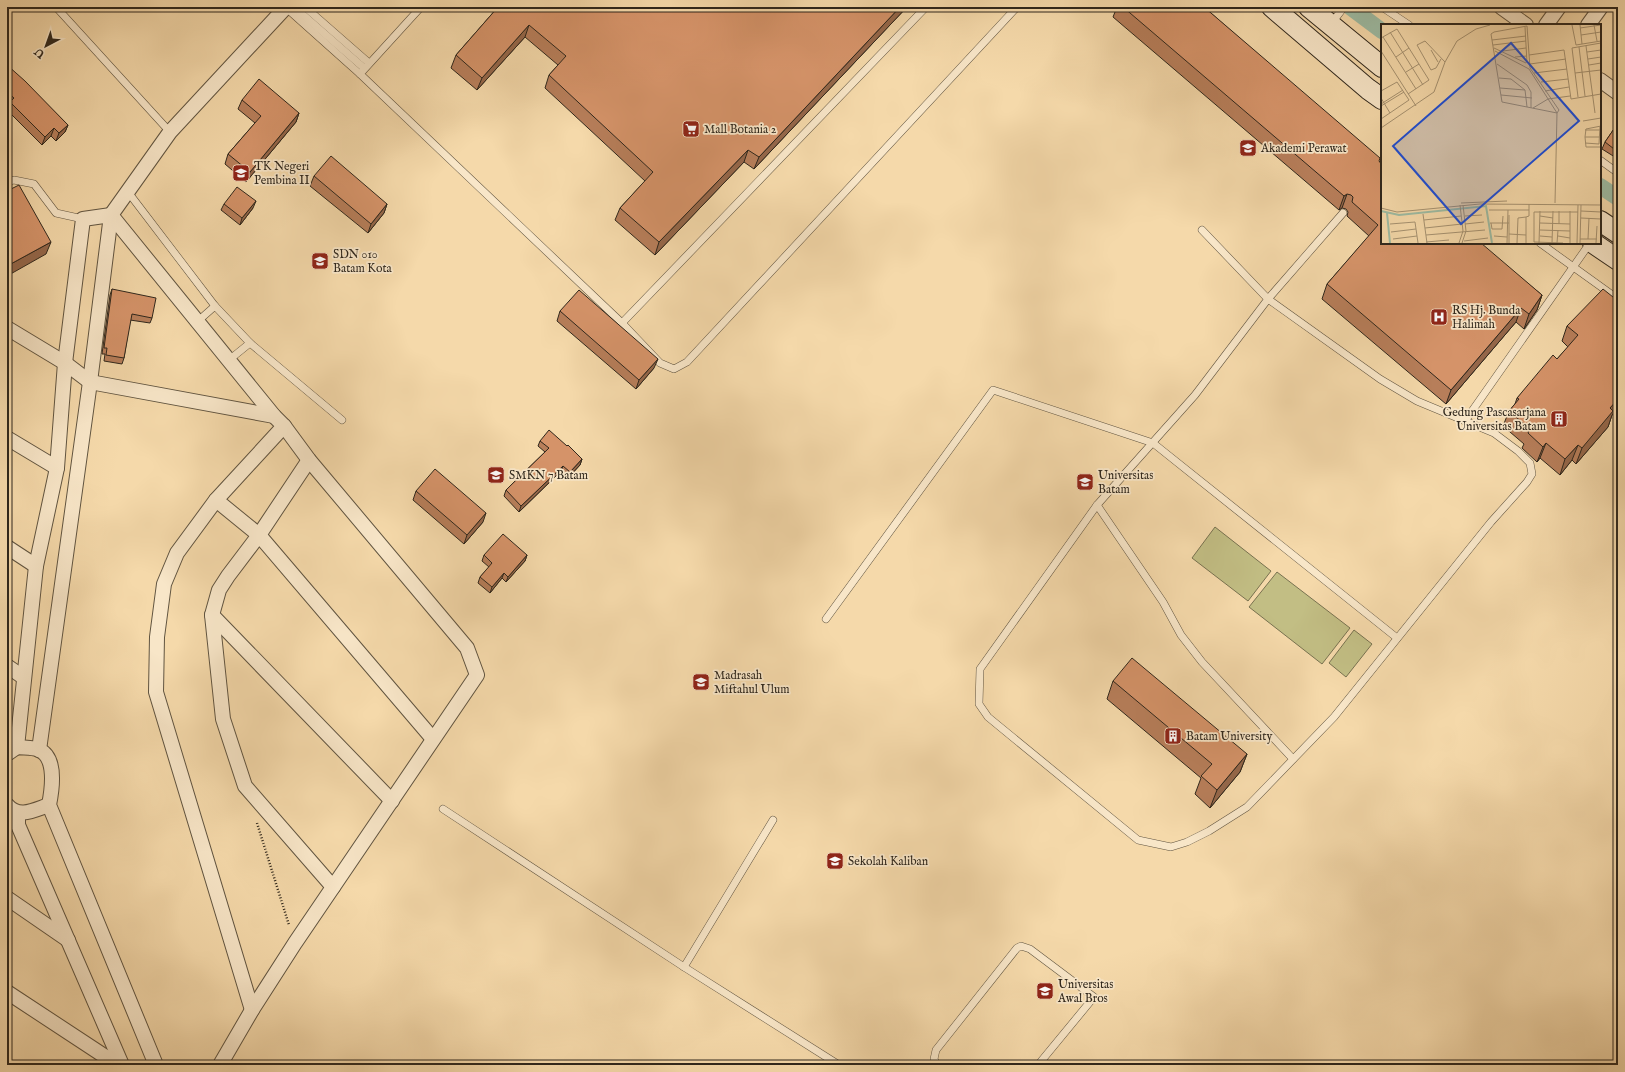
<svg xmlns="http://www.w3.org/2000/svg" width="1625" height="1072" viewBox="0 0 1625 1072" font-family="'IM FELL English',serif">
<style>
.green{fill:#c2be84;stroke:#787250}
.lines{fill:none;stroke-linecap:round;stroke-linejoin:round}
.canal{stroke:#9dbba3;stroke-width:16}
.lane-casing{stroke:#605440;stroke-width:8}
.street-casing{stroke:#605440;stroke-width:16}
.secondary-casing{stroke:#2f271c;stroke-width:22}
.path{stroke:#2f271c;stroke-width:2.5;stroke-dasharray:1 2;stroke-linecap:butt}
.lane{stroke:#f8e6c8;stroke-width:7}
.street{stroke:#f8e6c8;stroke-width:14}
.secondary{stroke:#f8e6c8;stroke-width:20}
.wall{fill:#b77e5a;stroke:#2f271c}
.shaded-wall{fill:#95674a;stroke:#2f271c}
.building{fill:#d59369;stroke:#2f271c}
.labels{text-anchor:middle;stroke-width:3.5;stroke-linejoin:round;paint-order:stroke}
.poi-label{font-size:12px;fill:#2f271c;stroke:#f8e6c8;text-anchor:start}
.inset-river{fill:none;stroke:#9dbba3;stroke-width:2}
.inset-road{fill:none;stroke:#a69271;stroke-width:1}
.view{fill:#1d4ed8;fill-opacity:0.15;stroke:#1d4ed8;stroke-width:2}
.inset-edge{fill:none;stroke:#2f271c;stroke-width:2}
</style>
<rect width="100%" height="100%" fill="#f5d9aa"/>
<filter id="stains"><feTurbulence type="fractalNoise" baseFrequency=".005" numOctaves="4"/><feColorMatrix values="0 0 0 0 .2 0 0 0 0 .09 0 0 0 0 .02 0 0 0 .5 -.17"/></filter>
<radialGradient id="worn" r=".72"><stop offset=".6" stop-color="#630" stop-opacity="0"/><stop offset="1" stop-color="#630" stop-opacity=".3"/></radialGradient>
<g class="green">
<path d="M 1215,527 L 1271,571 L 1248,601 L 1192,558 Z"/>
<path d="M 1277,572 L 1350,628 L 1322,664 L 1249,607 Z"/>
<path d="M 1354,630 L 1372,644 L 1346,677 L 1329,663 Z"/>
</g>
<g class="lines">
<g class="canal">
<path d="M 1350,7 L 1382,31"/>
<path d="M 1600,186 L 1618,198"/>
</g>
<defs>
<g id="lane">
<path d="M 56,7 L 170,132"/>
<path d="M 285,7 L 360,74"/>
<path d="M 294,7 L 364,68"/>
<path d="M 305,7 L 369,63"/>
<path d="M 421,7 L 360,74 L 622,323 L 926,7"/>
<path d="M 1382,7 L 1409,25"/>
<path d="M 1331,24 L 1344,7"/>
<path d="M 1600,160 L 1618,173"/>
<path d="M 7,182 L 14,180 L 34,184 L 56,213 L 83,219"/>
<path d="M 128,192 L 215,306"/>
<path d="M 1202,230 L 1268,299 L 1380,379 L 1417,401 L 1494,433 L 1518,451 L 1530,463 L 1532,474 L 1527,482 L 1491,522 L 1334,717 L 1247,807 L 1209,831 L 1187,842 L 1171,847 L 1138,840 L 988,717 L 979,704 L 980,669 L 1097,505 L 1195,395 L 1268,299 L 1343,213"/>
<path d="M 1540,243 L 1618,299"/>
<path d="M 198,321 L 215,306 L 250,343 L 342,420"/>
<path d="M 622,323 L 660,363 L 674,369 L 687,362 L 1017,7"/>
<path d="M 229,360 L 250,343"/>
<path d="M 1465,421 L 1590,243"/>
<path d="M 1097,505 L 1163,602 L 1181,635 L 1202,662 L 1293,759"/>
<path d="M 826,619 L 993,390 L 1153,443 L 1397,638"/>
<path d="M 443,809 L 684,967 L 839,1065"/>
<path d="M 684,967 L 773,820"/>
<path d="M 937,1065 L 934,1059 L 936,1050 L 1017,948 L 1021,946 L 1030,949 L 1094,997 L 1038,1065"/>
</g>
<g id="street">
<path d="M 1501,7 L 1526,25"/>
<path d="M 1546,25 L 1559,7"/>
<path d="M 1588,25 L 1601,7"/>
<path d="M 1600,80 L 1618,93"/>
<path d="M 111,215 L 274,416 L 284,426 L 309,460 L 467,648 L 477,675 L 295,943 L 252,1010 L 220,1065"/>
<path d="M 7,328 L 65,363 L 90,382 L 274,416"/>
<path d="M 7,438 L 57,468"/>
<path d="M 309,460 L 259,535 L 228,576 L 219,590 L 212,615 L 223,719 L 245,786 L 333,887"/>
<path d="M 216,500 L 259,535 L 433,739"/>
<path d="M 7,547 L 36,566"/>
<path d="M 212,615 L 392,801"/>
<path d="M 7,666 L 23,677"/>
<path d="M 17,747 C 23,748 33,747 39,750 C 57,757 52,790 49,805 L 156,1065"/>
<path d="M 39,750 L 90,382 L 111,215 L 170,132 L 286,7"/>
<path d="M 7,754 L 17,747 L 36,566 L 57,468 L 65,363 L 83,219 L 111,215"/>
<path d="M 7,805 C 19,819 34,810 49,805"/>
<path d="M 18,813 L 18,825 L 122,1065"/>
<path d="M 7,898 L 68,940"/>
<path d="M 7,992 L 118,1065"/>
<path d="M 252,1010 L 156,692 L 157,637 L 164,584 L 177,553 L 216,500 L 284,426"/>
</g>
<g id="secondary">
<path d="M 1272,7 L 1368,89 L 1382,99"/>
<path d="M 1309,7 L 1382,67"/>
<path d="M 1600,221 L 1618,233"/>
<path d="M 1593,243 L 1618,260"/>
</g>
</defs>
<use href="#lane" class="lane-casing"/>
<use href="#street" class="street-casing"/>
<use href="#secondary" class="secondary-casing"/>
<path class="path" d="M 257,823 L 289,925"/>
<use href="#lane" class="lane"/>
<use href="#street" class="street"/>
<use href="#secondary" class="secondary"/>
</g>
<g class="wall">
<path d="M 498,7 L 907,7 L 754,169 L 744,162 L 655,255 L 615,220 L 620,208 L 645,181 L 545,88 L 549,75 L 558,65 L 525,37 L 477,90 L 451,68 L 456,55 Z"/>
<path d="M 1117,7 L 1204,7 L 1379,161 L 1382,165 L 1542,295 L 1537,310 L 1524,329 L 1516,322 L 1446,404 L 1322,299 L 1327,284 L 1369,236 L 1347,216 L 1348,212 L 1346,209 L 1342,208 L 1339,210 L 1113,17 Z"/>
<path d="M 7,65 L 68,125 L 65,132 L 56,141 L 51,136 L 42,145 L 7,110 L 9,103 L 7,102 Z"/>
<path d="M 242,100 L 299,113 L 296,122 L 246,182 L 225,164 L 228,154 L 255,123 L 238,109 Z"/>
<path d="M 1618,123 L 1618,159 L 1602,149 L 1605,142 Z"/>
<path d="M 314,176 L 387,204 L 384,213 L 368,233 L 310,186 Z"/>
<path d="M 224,204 L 253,208 L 240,225 L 221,210 Z"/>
<path d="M 112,289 L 152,318 L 150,323 L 130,320 L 124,358 L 122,364 L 104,361 L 105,354 L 102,354 L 110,295 Z"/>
<path d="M 1618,301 L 1618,408 L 1612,415 L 1608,427 L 1576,464 L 1572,460 L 1560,475 L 1540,458 L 1537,462 L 1522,448 L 1524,444 L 1503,426 L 1509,411 L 1515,404 L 1517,398 L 1557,359 L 1568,347 L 1562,341 L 1567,326 Z"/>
<path d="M 560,311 L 654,368 L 636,389 L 557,321 Z"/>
<path d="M 540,441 L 582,459 L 580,465 L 568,478 L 561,471 L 519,512 L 504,496 L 506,490 L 545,452 L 538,446 Z"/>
<path d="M 416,491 L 483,522 L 464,544 L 413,500 Z"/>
<path d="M 484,555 L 527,555 L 525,561 L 506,582 L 502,578 L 490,593 L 478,583 L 480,577 L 489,567 L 482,561 Z"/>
<path d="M 1113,681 L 1247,754 L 1240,772 L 1210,808 L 1195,794 L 1201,778 L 1107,699 Z"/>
</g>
<g class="shaded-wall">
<path d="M 900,7 L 907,7 L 754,169 L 759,157 Z"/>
<path d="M 529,25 L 525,37 L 477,90 L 482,78 Z"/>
<path d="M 299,113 L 296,122 L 246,182 L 250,172 Z"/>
<path d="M 68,125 L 65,132 L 56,141 L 59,133 Z"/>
<path d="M 54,128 L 51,136 L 42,145 L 45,137 Z"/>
<path d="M 748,150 L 744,162 L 655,255 L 659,242 Z"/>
<path d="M 1347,194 L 1342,208 L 1339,210 L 1344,196 Z"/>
<path d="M 256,201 L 253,208 L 240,225 L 242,218 Z"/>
<path d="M 387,204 L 384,213 L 368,233 L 371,224 Z"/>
<path d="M 51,242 L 46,254 L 7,276 L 7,266 Z"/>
<path d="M 1542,295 L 1537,310 L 1524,329 L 1529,314 Z"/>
<path d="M 1521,308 L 1516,322 L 1446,404 L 1451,390 Z"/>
<path d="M 658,359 L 654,368 L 636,389 L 639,380 Z"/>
<path d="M 1618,399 L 1618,408 L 1612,415 L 1608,427 L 1576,464 L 1582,448 L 1610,408 Z"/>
<path d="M 1546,443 L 1540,458 L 1537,462 L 1543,447 Z"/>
<path d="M 1578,445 L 1572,460 L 1560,475 L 1565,459 Z"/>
<path d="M 582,459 L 580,465 L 568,478 L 570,472 Z"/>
<path d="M 563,466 L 561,471 L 519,512 L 521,506 Z"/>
<path d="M 486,513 L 483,522 L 464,544 L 467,535 Z"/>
<path d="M 527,555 L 525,561 L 506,582 L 508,577 Z"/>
<path d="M 504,573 L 502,578 L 490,593 L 492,587 Z"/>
<path d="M 1247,754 L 1240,772 L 1210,808 L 1217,790 Z"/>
</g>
<g class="building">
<path d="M 498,7 L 900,7 L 759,157 L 748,150 L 659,242 L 620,208 L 653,172 L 549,75 L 566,56 L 529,25 L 482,78 L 456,55 Z"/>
<path d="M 1123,7 L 1204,7 L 1380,158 L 1379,161 L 1382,165 L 1382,243 L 1481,243 L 1542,295 L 1529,314 L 1521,308 L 1451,390 L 1327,284 L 1378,225 L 1352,202 L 1353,197 L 1351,195 L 1347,194 L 1344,196 Z"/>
<path d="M 7,65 L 25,81 L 68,125 L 59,133 L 54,128 L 45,137 L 10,102 L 14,98 L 7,92 Z"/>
<path d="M 259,79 L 299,113 L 250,172 L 228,154 L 261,116 L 242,100 Z"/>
<path d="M 1618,123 L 1618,152 L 1605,142 Z"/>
<path d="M 331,156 L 387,204 L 371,224 L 314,176 Z"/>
<path d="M 19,185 L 51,242 L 7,266 L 7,191 Z"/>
<path d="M 237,187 L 256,201 L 242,218 L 224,204 Z"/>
<path d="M 112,289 L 156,298 L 152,318 L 132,314 L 124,358 L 106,355 L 107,348 L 104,348 Z"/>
<path d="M 1603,289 L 1618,301 L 1618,399 L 1610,408 L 1613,411 L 1582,448 L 1578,445 L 1565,459 L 1546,443 L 1543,447 L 1528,433 L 1530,429 L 1509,411 L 1519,399 L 1517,398 L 1553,355 L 1557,359 L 1578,335 L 1567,326 Z"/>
<path d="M 579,290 L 658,359 L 639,380 L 560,311 Z"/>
<path d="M 549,430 L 567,446 L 568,445 L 582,459 L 570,472 L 563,466 L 521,506 L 506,490 L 549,448 L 540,441 Z"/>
<path d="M 435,469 L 486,513 L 467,535 L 416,491 Z"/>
<path d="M 503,534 L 527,555 L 508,577 L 504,573 L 492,587 L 480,577 L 492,563 L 484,555 Z"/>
<path d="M 1132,658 L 1247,754 L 1217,790 L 1201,776 L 1212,764 L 1113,681 Z"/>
</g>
<defs>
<symbol id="supermarket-square" viewBox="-11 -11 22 22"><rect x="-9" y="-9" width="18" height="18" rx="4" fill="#8f2418" stroke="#f8e6c8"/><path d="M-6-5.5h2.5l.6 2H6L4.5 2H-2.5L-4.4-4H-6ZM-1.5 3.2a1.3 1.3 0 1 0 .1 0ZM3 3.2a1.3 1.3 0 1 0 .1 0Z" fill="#fff"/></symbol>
<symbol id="university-square" viewBox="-11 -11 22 22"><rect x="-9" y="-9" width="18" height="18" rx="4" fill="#8f2418" stroke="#f8e6c8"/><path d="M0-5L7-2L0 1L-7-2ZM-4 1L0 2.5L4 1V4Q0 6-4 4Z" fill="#fff"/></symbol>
<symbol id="school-square" viewBox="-11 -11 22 22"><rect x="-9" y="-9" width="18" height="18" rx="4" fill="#8f2418" stroke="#f8e6c8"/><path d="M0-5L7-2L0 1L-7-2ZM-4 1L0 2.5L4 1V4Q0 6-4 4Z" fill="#fff"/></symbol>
<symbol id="hospital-square" viewBox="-11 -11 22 22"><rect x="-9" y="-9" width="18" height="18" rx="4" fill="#8f2418" stroke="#f8e6c8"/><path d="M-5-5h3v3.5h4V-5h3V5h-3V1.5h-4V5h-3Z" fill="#fff"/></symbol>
<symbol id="building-square" viewBox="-11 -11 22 22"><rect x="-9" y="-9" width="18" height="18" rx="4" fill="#8f2418" stroke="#f8e6c8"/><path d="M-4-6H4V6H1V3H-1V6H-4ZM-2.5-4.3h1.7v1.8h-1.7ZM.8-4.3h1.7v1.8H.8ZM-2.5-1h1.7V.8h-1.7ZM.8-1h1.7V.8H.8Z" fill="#fff"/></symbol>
</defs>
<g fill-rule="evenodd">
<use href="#supermarket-square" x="681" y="119" width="20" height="20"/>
<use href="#university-square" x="1238" y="138" width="20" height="20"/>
<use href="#school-square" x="231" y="163" width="20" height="20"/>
<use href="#school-square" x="310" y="251" width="20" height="20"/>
<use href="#hospital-square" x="1429" y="307" width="20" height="20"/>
<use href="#building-square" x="1549" y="409" width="20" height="20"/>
<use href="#school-square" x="486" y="465" width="20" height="20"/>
<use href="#university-square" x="1075" y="472" width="20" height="20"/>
<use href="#school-square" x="691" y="672" width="20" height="20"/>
<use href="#building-square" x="1163" y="726" width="20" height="20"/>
<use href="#school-square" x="825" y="851" width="20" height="20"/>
<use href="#university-square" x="1035" y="981" width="20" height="20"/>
</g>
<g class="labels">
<g class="poi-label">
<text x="704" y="133">Mall Botania 2</text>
<text x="1261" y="152">Akademi Perawat</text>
<text x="254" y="170">TK Negeri<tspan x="254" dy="14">Pembina II</tspan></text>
<text x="333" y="258">SDN 010<tspan x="333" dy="14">Batam Kota</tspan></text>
<text x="1452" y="314">RS Hj. Bunda<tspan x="1452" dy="14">Halimah</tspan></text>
<text x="1546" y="416" text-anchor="end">Gedung Pascasarjana<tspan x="1546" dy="14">Universitas Batam</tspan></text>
<text x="509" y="479">SMKN 7 Batam</text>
<text x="1098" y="479">Universitas<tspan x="1098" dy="14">Batam</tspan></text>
<text x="714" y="679">Madrasah<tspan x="714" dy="14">Miftahul Ulum</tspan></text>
<text x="1186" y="740">Batam University</text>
<text x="848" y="865">Sekolah Kaliban</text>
<text x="1058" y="988">Universitas<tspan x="1058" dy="14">Awal Bros</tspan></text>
</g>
</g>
<g transform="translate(1381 24)">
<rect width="220" height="220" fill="#f5d9aa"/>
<path class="inset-river" d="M 0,187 L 18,191 L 105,182 L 111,219M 6,189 L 9,219"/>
<path class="inset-road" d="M 191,1 L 195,21 L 220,17M 199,1 L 201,20M 213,1 L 216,17M 146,2 L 149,44 L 178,86 L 176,89 L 121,78 L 110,10 L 113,8 ZM 144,3 L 146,39M 199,4 L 220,1M 9,8 L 42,61M 200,11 L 220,8M 2,13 L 35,65M 0,14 L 16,5 L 48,56 L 27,70M 111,16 L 145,12M 112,21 L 145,17M 205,22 L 214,89M 198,23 L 204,72M 113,24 L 145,39M 50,26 L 57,38M 0,27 L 35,82M 114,27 L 148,45 L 176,89 L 174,179M 122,27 L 145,24M 206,28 L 220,26M 148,31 L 183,26 L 190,75 L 220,70M 15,33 L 28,24M 134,33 L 146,32M 60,35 L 55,44 L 50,46 L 36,21 L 44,17 L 64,38M 207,35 L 220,33M 116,40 L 146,61 L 150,68 L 150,84M 149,40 L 185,35M 208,41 L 220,39M 25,48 L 38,40M 153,49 L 186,45M 194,49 L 220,46M 118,54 L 130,55 L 144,66 L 146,83M 160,58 L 187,55M 119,64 L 144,66M 0,67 L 16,58 L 28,76 L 0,95M 164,67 L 188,63M 120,71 L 151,74M 197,73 L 191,24 L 220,19M 0,74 L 9,89M 0,80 L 22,66M 0,82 L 23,68M 152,84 L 167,75 L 189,72M 202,97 L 220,94M 220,102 L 205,105 L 204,113 L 205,123 L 220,123M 0,104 L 53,68 L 64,38 L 76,17 L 95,5 L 109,1M 204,106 L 219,106M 204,113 L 219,113M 204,119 L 218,120 L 219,102M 80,179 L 126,177M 0,184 L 16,188 L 99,180 L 220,181M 108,186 L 148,186M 200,187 L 220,188M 42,190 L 46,219M 84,192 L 101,191M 159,192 L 172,194M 200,194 L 220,195M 43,196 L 80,192M 109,199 L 128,199M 110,199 L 111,205 L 121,205 L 122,192M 159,199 L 189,200M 9,200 L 34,198 L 37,219M 84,200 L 103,198M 178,200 L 178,187M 44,204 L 81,200M 159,206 L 189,207M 10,208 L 35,205M 128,210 L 145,211M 45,211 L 104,206M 113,212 L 126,213M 159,212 L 171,213M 177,212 L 189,214M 12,215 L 36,212M 199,215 L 216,215M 207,215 L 208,194M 83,217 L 107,214M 45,218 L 68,216M 78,219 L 82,207 L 79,181M 81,219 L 85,207 L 82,181M 126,219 L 127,186M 128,219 L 128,191M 136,219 L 137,194 L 145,193M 145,219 L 145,193 L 148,192 L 148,180M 158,219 L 159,187M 171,219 L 172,187M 176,219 L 177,206M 182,219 L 153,218 L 153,188 L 197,188M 189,219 L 189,187M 196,219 L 197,181M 199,219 L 200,181M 215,219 L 216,202"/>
<path class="view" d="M 130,19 L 198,97 L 80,200 L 12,122 Z"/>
<rect width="220" height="220" class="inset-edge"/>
</g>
<rect width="1625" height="1072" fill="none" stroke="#f5d9aa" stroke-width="24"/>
<rect x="8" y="8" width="1609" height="1056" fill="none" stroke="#2f271c" stroke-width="2"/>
<rect x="12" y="12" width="1601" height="1048" fill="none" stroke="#2f271c"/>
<g transform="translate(46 46) rotate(221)" stroke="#f8e6c8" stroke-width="3" paint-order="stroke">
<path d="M0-3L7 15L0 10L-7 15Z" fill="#2f271c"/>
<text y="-6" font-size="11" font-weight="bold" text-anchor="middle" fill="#2f271c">U</text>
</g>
<rect width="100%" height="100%" filter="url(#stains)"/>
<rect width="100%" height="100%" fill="url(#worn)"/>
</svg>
